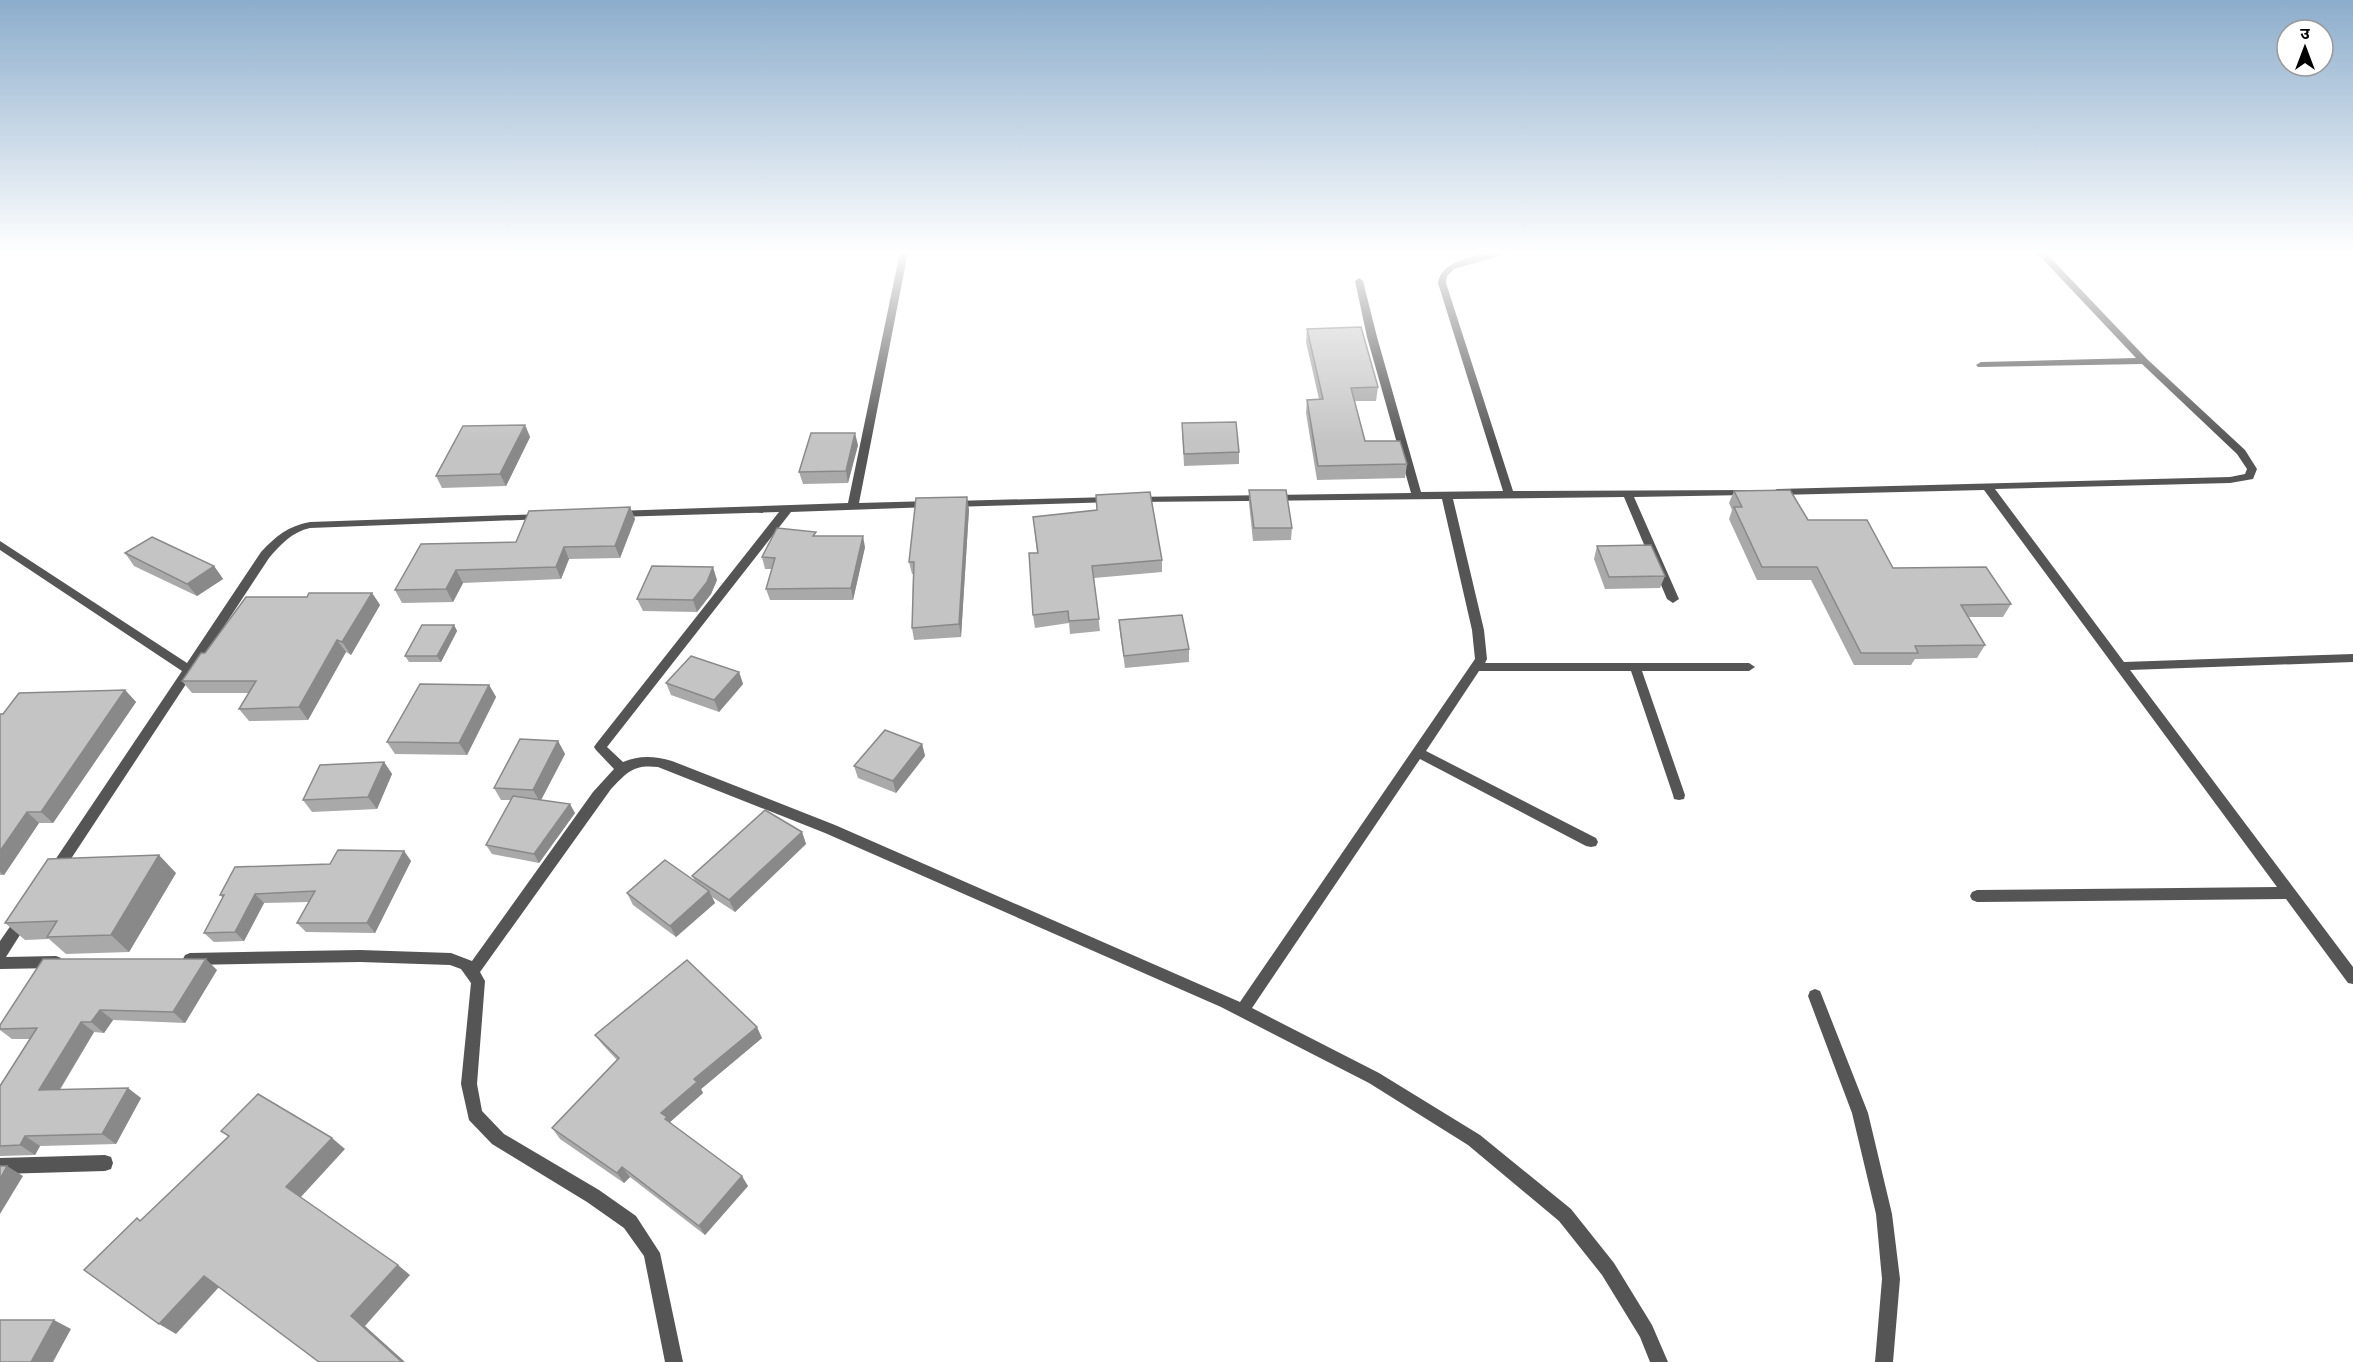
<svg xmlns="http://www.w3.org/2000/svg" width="2353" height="1362" viewBox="0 0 2353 1362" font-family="'PT Sans','Noto Sans Devanagari',sans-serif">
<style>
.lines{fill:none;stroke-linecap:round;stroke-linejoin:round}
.minor{fill:#555;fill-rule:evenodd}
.wall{fill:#a9a9a9}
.shaded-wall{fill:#898989}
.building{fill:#c4c4c4;stroke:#898989;stroke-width:1.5}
</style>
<rect width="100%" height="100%" fill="#fff"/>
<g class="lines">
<g class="minor">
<path d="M 900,252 L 908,252 L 859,503 L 931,501 L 936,504 L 931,507 L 791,512 L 607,747 L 623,762 C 640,755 654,756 672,761 L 835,825 L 1240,1002 L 1475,659 L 1472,630 L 1442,499 L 1135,502 L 1130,499 L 1131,497 L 1411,493 L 1367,337 L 1355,281 L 1359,278 L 1363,281 L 1377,337 L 1421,492 L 1503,491 L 1438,283 C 1441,257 1491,252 1513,252 L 1454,269 L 1447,276 L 1446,283 L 1513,491 L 1751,490 L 1752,492 L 1751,494 L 1747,495 L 1634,497 L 1679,599 L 1673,603 L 1667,599 L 1624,497 L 1453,499 L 1484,630 L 1487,659 L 1485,663 L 1749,663 L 1755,667 L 1749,671 L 1642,671 L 1685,795 L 1684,799 L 1679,800 L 1674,799 L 1673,795 L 1631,671 L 1479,671 L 1426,751 L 1596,838 L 1598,842 L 1596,846 L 1591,847 L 1586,846 L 1420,759 L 1252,1008 L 1379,1073 L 1480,1135 L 1571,1209 L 1614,1263 L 1652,1325 L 1668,1362 L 1650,1362 L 1640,1337 L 1602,1275 L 1559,1221 L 1468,1145 L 1369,1083 L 1221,1007 L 825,833 L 658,767 C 634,764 627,772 611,789 L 480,972 L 485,981 L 477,1084 L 482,1111 L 504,1134 L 599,1190 L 636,1216 L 660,1253 L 683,1362 L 665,1362 L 644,1256 L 624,1228 L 587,1202 L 492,1144 L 469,1120 L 461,1084 L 471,983 L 461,969 L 450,965 L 360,962 L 190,965 L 185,963 L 183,959 L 185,955 L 190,953 L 360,950 L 451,953 L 472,961 L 593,792 L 614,769 L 596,750 L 594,747 L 596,744 L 779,512 L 616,517 L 611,514 L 616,511 L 848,503 Z"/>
<path d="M 2036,252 L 2045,252 L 2147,359 L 2245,450 L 2257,469 L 2253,479 L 2230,483 L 1995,489 L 2124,662 L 2353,654 L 2353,662 L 2130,670 L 2353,967 L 2353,984 L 2348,983 L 2286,899 L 1977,902 L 1972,900 L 1970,896 L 1972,892 L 1977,890 L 2277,887 L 1984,490 L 1777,495 L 1772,492 L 1777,489 L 2230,477 L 2245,474 L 2247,469 L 2237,454 L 2142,364 L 1978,367 L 1976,365 L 1981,362 L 2136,358 Z"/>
<path d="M 1111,497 L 1115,498 L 1116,500 L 1115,502 L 952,507 L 947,504 L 952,501 Z"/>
<path d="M 542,514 L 546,515 L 547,517 L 546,519 L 310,528 C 292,532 281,544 269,558 L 61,874 L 56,876 L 51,874 L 49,870 L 51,866 L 182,671 L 0,550 L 0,541 L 187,663 L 261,552 C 276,536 288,526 310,522 Z"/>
<path d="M 23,913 L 28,915 L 30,919 L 6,957 L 56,956 L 61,958 L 63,962 L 61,966 L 56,968 L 0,969 L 0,941 L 18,915 Z"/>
<path d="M 1815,989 L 1820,991 L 1822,996 L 1868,1113 L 1892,1214 L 1900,1279 L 1893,1362 L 1875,1362 L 1882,1279 L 1876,1214 L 1852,1113 L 1808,996 L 1810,991 Z"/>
<path d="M 105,1155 L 111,1157 L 113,1163 L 111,1169 L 105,1171 L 0,1174 L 0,1158 Z"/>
</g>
</g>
<g class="wall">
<path d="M 1307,329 L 1378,387 L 1376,401 L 1355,401 L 1365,441 L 1407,464 L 1405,478 L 1317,480 L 1306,413 L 1307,400 L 1319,399 L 1306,342 Z"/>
<path d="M 1182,423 L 1239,452 L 1239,464 L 1184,466 Z"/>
<path d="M 525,425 L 530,437 L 506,486 L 442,488 L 436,476 Z"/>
<path d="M 858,445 L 848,483 L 803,484 L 799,472 Z"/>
<path d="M 1249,490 L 1292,528 L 1291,540 L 1253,541 L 1249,503 Z"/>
<path d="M 1734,491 L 1808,520 L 1893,568 L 2011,604 L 2003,617 L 1968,617 L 1985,645 L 1977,658 L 1915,659 L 1911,665 L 1854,665 L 1811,580 L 1757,580 L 1729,519 L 1732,510 L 1729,503 Z"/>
<path d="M 630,507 L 635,519 L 620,558 L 569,559 L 561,579 L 463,583 L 453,602 L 402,603 L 395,590 L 516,542 Z"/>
<path d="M 969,509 L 961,637 L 914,640 L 912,628 L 913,574 L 912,574 L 909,562 Z"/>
<path d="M 1033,517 L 1162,560 L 1162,572 L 1094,578 L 1100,631 L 1070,634 L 1069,623 L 1035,628 L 1033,615 L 1037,553 Z"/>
<path d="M 817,536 L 865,547 L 853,600 L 770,600 L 766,589 L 772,569 L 765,569 L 762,557 Z"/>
<path d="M 1597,546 L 1665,576 L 1660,588 L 1605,589 L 1594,559 Z"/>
<path d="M 125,553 L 214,566 L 223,579 L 197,596 L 134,566 Z"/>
<path d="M 717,580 L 711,594 L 697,612 L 643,611 L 637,599 Z"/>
<path d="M 372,593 L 380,605 L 351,655 L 346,652 L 308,720 L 249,721 L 239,709 L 249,693 L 192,693 L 182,681 L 205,653 L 307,597 Z"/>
<path d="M 1119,620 L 1189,649 L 1189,662 L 1125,668 L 1120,633 Z"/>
<path d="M 454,625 L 457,631 L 441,662 L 409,662 L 405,656 Z"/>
<path d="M 739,672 L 743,684 L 719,712 L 671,695 L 666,683 Z"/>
<path d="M 489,685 L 496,697 L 467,755 L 395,754 L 387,742 Z"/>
<path d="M 125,690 L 136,702 L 53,823 L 39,823 L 4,875 L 0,875 L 0,714 Z"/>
<path d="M 558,741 L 565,754 L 541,800 L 575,813 L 539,863 L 492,854 L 486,845 L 511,800 L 501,800 L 494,788 Z"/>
<path d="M 922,744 L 925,756 L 896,793 L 858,778 L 854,766 Z"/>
<path d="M 384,762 L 392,774 L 377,809 L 312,812 L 303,800 Z"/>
<path d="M 802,832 L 806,844 L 735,912 L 712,897 L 715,903 L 676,937 L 633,905 L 627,893 L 695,881 L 692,876 Z"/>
<path d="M 404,851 L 411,861 L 375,933 L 306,932 L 297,923 L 309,902 L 264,903 L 244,941 L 214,942 L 204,933 L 223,898 L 220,895 L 330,864 Z"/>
<path d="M 176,873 L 129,952 L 66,954 L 49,939 L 25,940 L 5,923 Z"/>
<path d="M 217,970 L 185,1023 L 113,1020 L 104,1033 L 94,1032 L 60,1090 L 141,1098 L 116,1144 L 40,1146 L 35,1155 L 0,1156 L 0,1086 L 30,1039 L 12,1039 L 0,1030 L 0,1025 Z"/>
<path d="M 595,1035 L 762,1038 L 701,1089 L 703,1093 L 670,1122 L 672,1124 L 748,1186 L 705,1235 L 630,1177 L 624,1183 L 560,1139 L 552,1128 L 617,1060 L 603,1045 Z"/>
</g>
<g class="shaded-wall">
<path d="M 525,425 L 530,437 L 506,486 L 500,474 Z"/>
<path d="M 855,433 L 858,445 L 848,483 L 846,471 Z"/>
<path d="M 967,497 L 969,509 L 961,637 L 959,624 Z"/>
<path d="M 630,507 L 635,519 L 620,558 L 615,546 Z"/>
<path d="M 863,536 L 865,547 L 853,600 L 851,588 Z"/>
<path d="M 564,547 L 569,559 L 561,579 L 556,567 Z"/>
<path d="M 214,566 L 223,579 L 197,596 L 187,584 Z"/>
<path d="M 713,567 L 717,580 L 711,594 L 697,612 L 693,600 Z"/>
<path d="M 456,570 L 463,583 L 453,602 L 446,589 Z"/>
<path d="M 372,593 L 380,605 L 351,655 L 342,642 Z"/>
<path d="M 454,625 L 457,631 L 441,662 L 437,656 Z"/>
<path d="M 337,640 L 346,652 L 308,720 L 299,707 Z"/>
<path d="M 739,672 L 743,684 L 719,712 L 714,700 Z"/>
<path d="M 489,685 L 496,697 L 467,755 L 459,743 Z"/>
<path d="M 125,690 L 136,702 L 53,823 L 41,812 Z"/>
<path d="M 558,741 L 565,754 L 540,802 L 533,790 Z"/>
<path d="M 922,744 L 925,756 L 896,793 L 893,781 Z"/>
<path d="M 384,762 L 392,774 L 377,809 L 368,797 Z"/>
<path d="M 570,804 L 575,813 L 539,863 L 534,854 Z"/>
<path d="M 27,812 L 39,823 L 4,875 L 0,872 L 0,851 Z"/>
<path d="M 802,832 L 806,844 L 735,912 L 729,900 Z"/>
<path d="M 404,851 L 411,861 L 375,933 L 367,923 Z"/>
<path d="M 159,855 L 176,873 L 129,952 L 111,935 Z"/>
<path d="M 709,891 L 715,903 L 676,937 L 670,926 Z"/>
<path d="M 255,894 L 264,903 L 244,941 L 235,932 Z"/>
<path d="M 206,959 L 217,970 L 185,1023 L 173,1012 Z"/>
<path d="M 100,1010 L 113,1020 L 104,1033 L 91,1022 Z"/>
<path d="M 81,1022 L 94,1032 L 53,1100 L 39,1090 Z"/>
<path d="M 757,1027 L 762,1038 L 701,1089 L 703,1093 L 670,1122 L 674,1127 L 672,1130 L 661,1113 L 694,1079 Z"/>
<path d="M 128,1088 L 141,1098 L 116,1144 L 102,1134 Z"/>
<path d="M 25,1136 L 40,1146 L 35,1155 L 20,1145 Z"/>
<path d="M 332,1138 L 345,1149 L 300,1198 L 286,1187 Z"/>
<path d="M 7,1166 L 23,1176 L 0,1214 L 0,1179 Z"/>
<path d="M 622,1167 L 630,1177 L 624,1183 L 617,1173 Z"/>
<path d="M 742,1176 L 748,1186 L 705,1235 L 699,1226 Z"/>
<path d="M 398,1265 L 410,1275 L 365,1326 L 405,1362 L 402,1362 L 351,1316 Z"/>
<path d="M 204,1276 L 220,1286 L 176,1334 L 159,1324 Z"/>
<path d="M 54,1320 L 71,1329 L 53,1362 L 31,1362 Z"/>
</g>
<g class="building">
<path d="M 1361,327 L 1378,387 L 1351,388 L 1365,441 L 1400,441 L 1407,464 L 1318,466 L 1307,400 L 1323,399 L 1307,329 Z"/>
<path d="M 1236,422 L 1239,452 L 1184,454 L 1182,423 Z"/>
<path d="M 525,425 L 500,474 L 436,476 L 463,426 Z"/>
<path d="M 811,433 L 855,433 L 846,471 L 799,472 Z"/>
<path d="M 1249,490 L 1286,490 L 1292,528 L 1254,528 Z"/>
<path d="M 1790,490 L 1808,520 L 1867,520 L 1893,568 L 1986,567 L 2011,604 L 1961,605 L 1985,645 L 1915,646 L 1918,653 L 1861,653 L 1817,567 L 1762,567 L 1734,507 L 1742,507 L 1734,491 Z"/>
<path d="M 1150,492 L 1162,560 L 1092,566 L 1099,619 L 1069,621 L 1068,611 L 1033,615 L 1029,553 L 1038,553 L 1033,517 L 1097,510 L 1096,495 Z"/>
<path d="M 967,497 L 959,624 L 912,628 L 914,562 L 909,562 L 916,498 Z"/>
<path d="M 630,507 L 615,546 L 564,547 L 556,567 L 456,570 L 446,589 L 395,590 L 421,544 L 516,542 L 529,511 Z"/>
<path d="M 777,528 L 816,532 L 813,536 L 863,536 L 851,588 L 766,589 L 775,558 L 762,557 Z"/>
<path d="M 152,537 L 214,566 L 187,584 L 125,553 Z"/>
<path d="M 1651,545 L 1665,576 L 1609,577 L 1597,546 Z"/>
<path d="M 652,566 L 713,567 L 707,582 L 693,600 L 637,599 Z"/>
<path d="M 309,593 L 372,593 L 342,642 L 337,640 L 299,707 L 239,709 L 256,681 L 182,681 L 201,653 L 205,653 L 246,597 L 307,597 Z"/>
<path d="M 1182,615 L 1189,649 L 1124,656 L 1119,620 Z"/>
<path d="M 422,625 L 454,625 L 437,656 L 405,656 Z"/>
<path d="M 691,656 L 739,672 L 714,700 L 666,683 Z"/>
<path d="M 420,684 L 489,685 L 459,743 L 387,742 Z"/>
<path d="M 125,690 L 41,812 L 27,812 L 0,851 L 0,714 L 3,714 L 19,693 Z"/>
<path d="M 885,730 L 922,744 L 893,781 L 854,766 Z"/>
<path d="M 520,739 L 558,741 L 533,790 L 494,788 Z"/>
<path d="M 384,762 L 368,797 L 303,800 L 320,765 Z"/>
<path d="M 513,796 L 570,804 L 534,854 L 486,845 Z"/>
<path d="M 765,810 L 802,832 L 729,900 L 692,876 Z"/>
<path d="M 338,850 L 404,851 L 367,923 L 297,923 L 315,891 L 255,894 L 235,932 L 204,933 L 224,895 L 220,895 L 235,867 L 330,864 Z"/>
<path d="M 159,855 L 111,935 L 47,937 L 57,921 L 5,923 L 48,859 Z"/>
<path d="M 665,860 L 709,891 L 670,926 L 627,893 Z"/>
<path d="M 43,959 L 206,959 L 173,1012 L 100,1010 L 91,1022 L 81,1022 L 39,1090 L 128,1088 L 102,1134 L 25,1136 L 20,1145 L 0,1146 L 0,1086 L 37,1028 L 0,1029 L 0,1025 Z"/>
<path d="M 687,960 L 757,1027 L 694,1079 L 697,1082 L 661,1113 L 667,1117 L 665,1119 L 742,1176 L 699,1226 L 622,1167 L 617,1173 L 552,1128 L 619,1058 L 595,1035 Z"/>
<path d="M 258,1094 L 332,1138 L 286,1187 L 398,1265 L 351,1316 L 402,1362 L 319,1362 L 204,1276 L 159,1324 L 84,1270 L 137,1218 L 140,1221 L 229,1136 L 221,1131 Z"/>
<path d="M 0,1166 L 7,1166 L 0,1179 Z"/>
<path d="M 0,1320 L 54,1320 L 31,1362 L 0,1362 Z"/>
</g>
<linearGradient id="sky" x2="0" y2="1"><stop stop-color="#8cadcc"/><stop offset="0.57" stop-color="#fff"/><stop offset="1" stop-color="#fff" stop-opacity="0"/></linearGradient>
<rect width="2353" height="443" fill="url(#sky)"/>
<g transform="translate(2305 48)"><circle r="28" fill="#ffffff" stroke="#999999" stroke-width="1.5"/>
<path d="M0-4.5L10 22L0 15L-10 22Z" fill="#000000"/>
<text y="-9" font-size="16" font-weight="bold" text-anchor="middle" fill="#000000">उ</text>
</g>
</svg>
